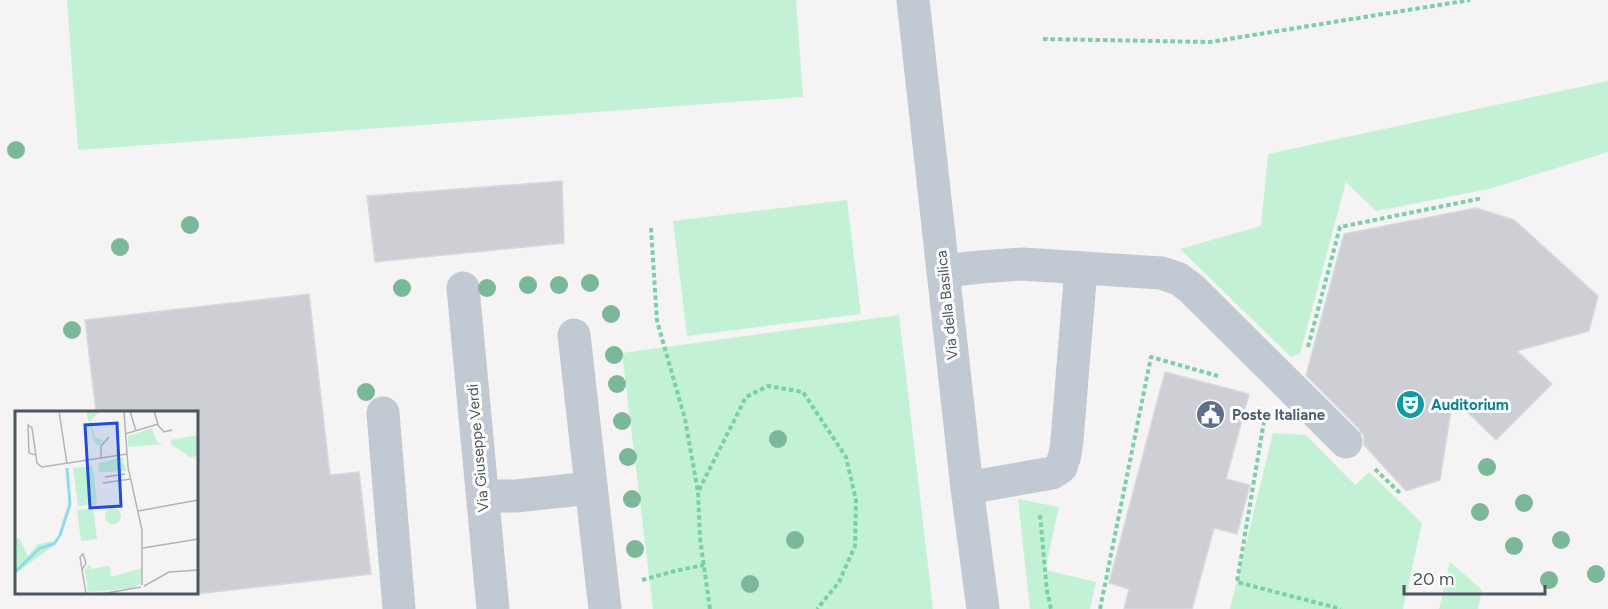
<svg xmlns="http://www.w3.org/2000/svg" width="1608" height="609" viewBox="0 0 1608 609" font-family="Figtree,sans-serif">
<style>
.green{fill:#c3f1d5}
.building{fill:#cdcfd5;stroke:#d7d9de;stroke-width:1.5}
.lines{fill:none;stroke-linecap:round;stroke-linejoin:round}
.path{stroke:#7ad0a6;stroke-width:4;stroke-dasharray:4.5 3;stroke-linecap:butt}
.minor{stroke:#c1cad2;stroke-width:33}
.tree{fill:#7bb799}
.labels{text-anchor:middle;stroke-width:6;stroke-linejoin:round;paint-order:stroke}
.street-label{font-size:15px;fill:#4a5661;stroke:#fff}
.culture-label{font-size:15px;font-weight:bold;fill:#0d838f;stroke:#fff;text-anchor:start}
.service-label{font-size:15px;font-weight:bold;fill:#4e5e75;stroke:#fff;text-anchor:start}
.inset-river{fill:none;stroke:#90daee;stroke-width:3}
.inset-road{fill:none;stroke:#b1b4b9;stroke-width:1.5}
.view{fill:#1d4ed8;fill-opacity:0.15;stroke:#1d4ed8;stroke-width:3}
.inset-edge{fill:none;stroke:#4a5661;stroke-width:3}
</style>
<rect width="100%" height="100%" fill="#f5f3f3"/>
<g class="green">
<path d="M 67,0 L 796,0 L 803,97 L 78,150 Z"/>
<path d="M 1608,81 L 1608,152 L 1489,189 L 1376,211 L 1346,182 L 1300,354 L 1291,357 L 1180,249 L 1261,226 L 1268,154 Z"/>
<path d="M 847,200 L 861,314 L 687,336 L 673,221 Z"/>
<path d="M 899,315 L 933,609 L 653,609 L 622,353 Z"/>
<path d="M 1273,433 L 1306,435 L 1355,485 L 1369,472 L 1422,523 L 1403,609 L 1230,609 Z"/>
<path d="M 1018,499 L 1059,507 L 1045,570 L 1096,582 L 1090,609 L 1030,609 Z"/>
<path d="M 1450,562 L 1482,590 L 1478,609 L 1439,609 Z"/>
</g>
<g class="building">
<path d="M 562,181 L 564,243 L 375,262 L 367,196 Z"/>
<path d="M 1476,208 L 1514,220 L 1598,296 L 1589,331 L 1517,351 L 1552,384 L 1496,440 L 1453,398 L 1440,480 L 1406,491 L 1364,445 L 1364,437 L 1359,429 L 1306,375 L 1344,234 Z"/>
<path d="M 309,294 L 330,475 L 359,472 L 371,574 L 196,594 L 196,412 L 96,412 L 85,320 Z"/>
<path d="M 1165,372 L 1249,394 L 1226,479 L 1250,485 L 1237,534 L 1214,528 L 1192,609 L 1124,609 L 1129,589 L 1109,583 Z"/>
</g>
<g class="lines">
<g class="path">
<path d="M 1043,39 L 1210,42 L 1470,0"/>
<path d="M 651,228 L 657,321 L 685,419 L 698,492"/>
<path d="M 1308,347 L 1340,227 L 1483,198"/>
<path d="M 1264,421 L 1237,582 L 1341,609"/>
<path d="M 1375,469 L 1402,495"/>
<path d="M 1040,515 L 1047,591 L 1051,609"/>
<path d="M 642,580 L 675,571 L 704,565"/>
<path d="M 710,609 L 700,538 L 698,492 L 746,397 L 768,386 L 803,392 L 846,457 L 856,500 L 855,546 L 839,582 L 817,609"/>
<path d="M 1100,609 L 1151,357 L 1218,376"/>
</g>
<g class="minor">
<path d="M 913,0 L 967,488 L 983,609"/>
<path d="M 943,271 L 981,267 L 1022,264 L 1161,273 L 1179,279 L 1192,289 L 1346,442"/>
<path d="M 463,288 L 493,609"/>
<path d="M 574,335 L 605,609"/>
<path d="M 383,413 L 399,609"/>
<path d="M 967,488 L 1052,473 L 1061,467 L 1065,455 L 1067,440 L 1081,268"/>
<path d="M 483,496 L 516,496 L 591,488"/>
</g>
</g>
<g class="tree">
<circle cx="16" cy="150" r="9"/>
<circle cx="190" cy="225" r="9"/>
<circle cx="120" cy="247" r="9"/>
<circle cx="590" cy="283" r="9"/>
<circle cx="528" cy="285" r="9"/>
<circle cx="559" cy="285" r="9"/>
<circle cx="402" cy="288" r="9"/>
<circle cx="487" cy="288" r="9"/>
<circle cx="611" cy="314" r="9"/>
<circle cx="72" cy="330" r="9"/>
<circle cx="614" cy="355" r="9"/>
<circle cx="617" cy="384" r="9"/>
<circle cx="366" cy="392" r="9"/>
<circle cx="622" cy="421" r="9"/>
<circle cx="778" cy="439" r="9"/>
<circle cx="628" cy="457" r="9"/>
<circle cx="1487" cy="467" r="9"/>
<circle cx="632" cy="499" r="9"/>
<circle cx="1524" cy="503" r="9"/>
<circle cx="1480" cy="512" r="9"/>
<circle cx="795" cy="540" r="9"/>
<circle cx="1561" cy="540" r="9"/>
<circle cx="1514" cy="546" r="9"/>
<circle cx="635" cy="549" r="9"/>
<circle cx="1596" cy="574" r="9"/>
<circle cx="1549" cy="580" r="9"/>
<circle cx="750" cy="584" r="9"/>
</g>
<defs>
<symbol id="theatre-disc" viewBox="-11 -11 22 22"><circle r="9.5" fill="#0f9aa8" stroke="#fff"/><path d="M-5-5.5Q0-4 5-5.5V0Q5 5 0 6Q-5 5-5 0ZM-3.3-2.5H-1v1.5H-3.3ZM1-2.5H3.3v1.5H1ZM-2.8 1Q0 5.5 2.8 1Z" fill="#fff"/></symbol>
<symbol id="civic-disc" viewBox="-11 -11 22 22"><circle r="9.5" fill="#5c6f8a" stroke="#fff"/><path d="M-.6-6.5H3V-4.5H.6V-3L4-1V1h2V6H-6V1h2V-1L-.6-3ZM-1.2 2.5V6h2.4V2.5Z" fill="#fff"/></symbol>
</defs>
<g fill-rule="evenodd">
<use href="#theatre-disc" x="1394" y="388" width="33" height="33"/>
<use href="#civic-disc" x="1194" y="398" width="33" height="33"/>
</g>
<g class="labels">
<g class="street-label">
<text transform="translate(947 305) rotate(-96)" y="5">Via della Basilica</text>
<text transform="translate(478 448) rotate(-95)" y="5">Via Giuseppe Verdi</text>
</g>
<g class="culture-label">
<text x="1431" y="410">Auditorium</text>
</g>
<g class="service-label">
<text x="1232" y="420">Poste Italiane</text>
</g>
</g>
<g transform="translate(15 411)">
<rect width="183" height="183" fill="#f5f3f3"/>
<path d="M 71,0 L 85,0 L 75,10 L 81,27 L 89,29 L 84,35 L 79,31 ZM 137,17 L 142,31 L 148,33 L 113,36 L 113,25 ZM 183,24 L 183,45 L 175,46 L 156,33 L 156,29 ZM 108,46 L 111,60 L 84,61 L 83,52 ZM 78,55 L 82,93 L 63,95 L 58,57 ZM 78,97 L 82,128 L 66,130 L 62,99 ZM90 105a8 8 0 1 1 16 0a8 8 0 1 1-16 0ZM 4,127 L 13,145 L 23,133 L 38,130 L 38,135 L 0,163 L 0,128 ZM 75,153 L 76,158 L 95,155 L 96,166 L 127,157 L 127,171 L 118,177 L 73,181 L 70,159 Z" fill="#c3f1d5"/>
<path class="inset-river" d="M 0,161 L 25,137 L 39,133 L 45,124 L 55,93 L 52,57"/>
<path class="inset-road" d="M 44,0 L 52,53M 109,0 L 113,56 L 127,119 L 127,174M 115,0 L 121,20M 142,13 L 149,21 L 157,19M 110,23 L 143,13 L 139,0M 21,44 L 14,42 L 13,14 L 17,17 L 22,52 L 27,56 L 112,43M 86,47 L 86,35 L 94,26M 90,66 L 110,63M 88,72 L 116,68M 123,100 L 183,89M 128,137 L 183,128M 67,159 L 71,152 L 68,143 L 65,146 L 71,183M 129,175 L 154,161 L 183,159M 86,183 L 126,176"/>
<path class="view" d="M 102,12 L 106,95 L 75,97 L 70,14 Z"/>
<rect width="183" height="183" class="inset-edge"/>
</g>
<path d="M1404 585v9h141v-9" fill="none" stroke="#4a5661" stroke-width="3"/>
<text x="1413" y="585" font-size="18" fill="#4a5661" stroke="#ffffff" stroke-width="4.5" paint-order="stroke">20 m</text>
</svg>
